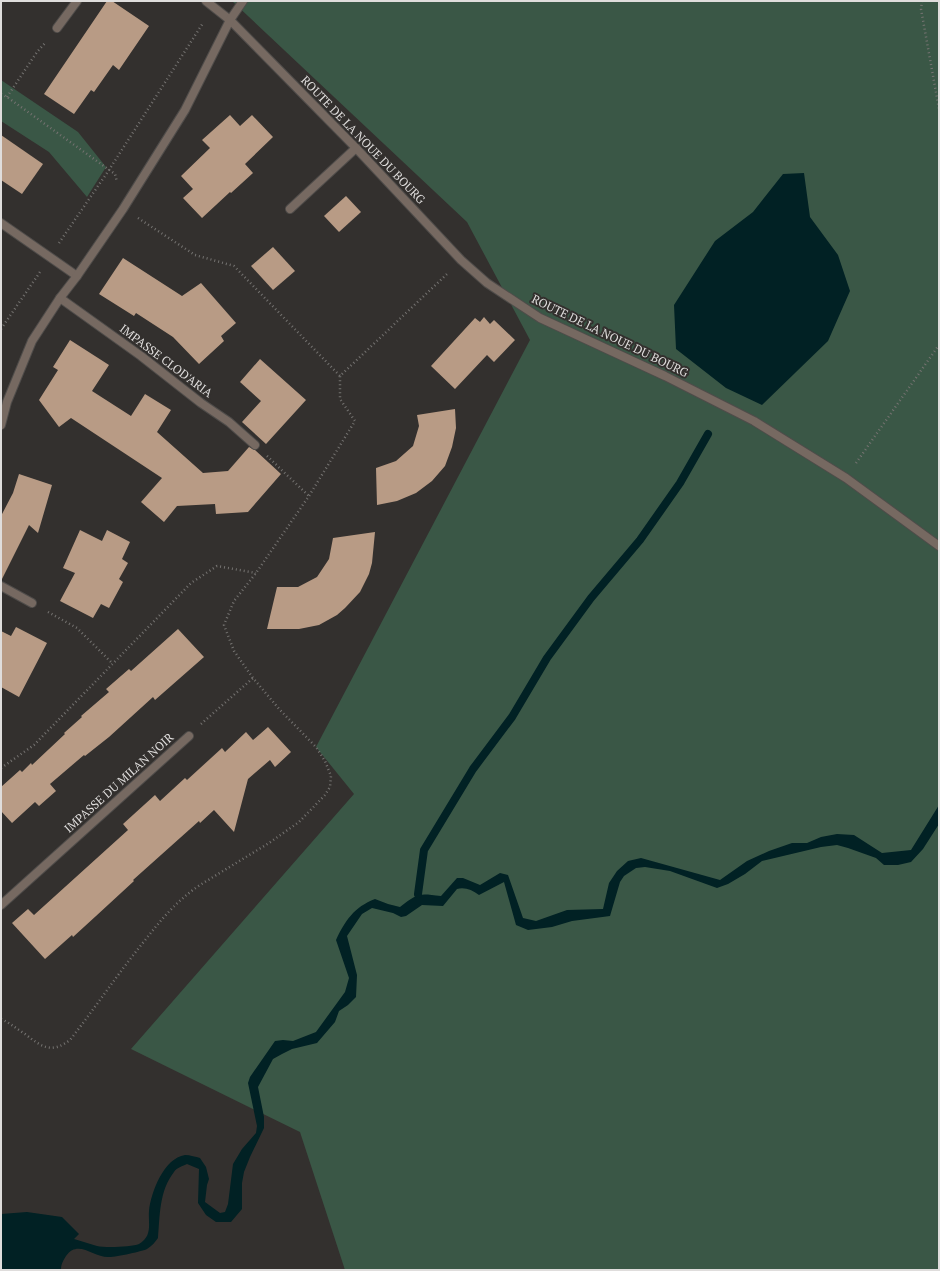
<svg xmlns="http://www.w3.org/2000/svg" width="940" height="1271" viewBox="0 0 940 1271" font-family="'PT Serif',serif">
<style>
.green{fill:#3a5746}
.water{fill:#012124}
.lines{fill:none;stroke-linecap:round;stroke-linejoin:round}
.stream{stroke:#012124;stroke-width:8}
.building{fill:#b89b85}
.minor-casing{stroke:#4f4c4a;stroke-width:10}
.path{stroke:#757371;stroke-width:2.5;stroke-dasharray:1 3;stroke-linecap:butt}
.minor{stroke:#766961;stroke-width:8}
.labels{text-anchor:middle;stroke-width:4;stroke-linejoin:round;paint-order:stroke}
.street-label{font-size:12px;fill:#dfdddc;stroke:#33302e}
</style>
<rect width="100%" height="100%" fill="#33302e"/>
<g class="green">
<path d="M 232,1 L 939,1 L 939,1270 L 345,1270 L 300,1132 L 131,1049 L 354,794 L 316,747 L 530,340 L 467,222 Z"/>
<path d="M 1,80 L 78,132 L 106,167 L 87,197 L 49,152 L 1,121 Z"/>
</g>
<g class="water">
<path d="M 804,173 L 810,217 L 838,255 L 850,291 L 828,341 L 762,405 L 726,388 L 676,349 L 674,305 L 715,241 L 753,212 L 783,174 Z"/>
<path d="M 939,805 L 939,824 L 923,849 L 911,862 L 898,865 L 884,865 L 876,858 L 848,848 L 837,845 L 821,847 L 762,861 L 745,874 L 728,884 L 717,888 L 670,871 L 645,867 L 636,868 L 624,876 L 620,882 L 610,916 L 572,921 L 552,927 L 528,930 L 516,925 L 504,882 L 479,895 C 472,890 465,887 457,889 L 443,906 L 422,905 L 406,916 L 401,917 L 393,913 L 372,908 L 362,914 L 347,936 L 357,975 L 356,997 L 348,1005 L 339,1011 L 335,1022 L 317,1043 L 292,1049 L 282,1054 L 273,1059 L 258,1087 L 264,1117 L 264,1128 L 250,1157 L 244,1172 L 242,1183 L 242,1209 L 231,1222 L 216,1222 L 206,1215 L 198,1203 L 199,1169 L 187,1164 C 183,1166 176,1168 174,1172 C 159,1191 160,1216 158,1238 C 155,1242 152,1246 147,1249 C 143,1251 113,1258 108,1257 C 93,1257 78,1239 66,1256 C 63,1261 61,1264 61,1270 L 1,1270 L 1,1214 L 27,1212 L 62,1217 L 79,1234 L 74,1239 C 82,1241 89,1244 97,1246 C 105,1248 132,1247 139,1244 C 153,1236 148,1223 149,1211 C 151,1192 164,1158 185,1155 C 190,1155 196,1157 200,1158 L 206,1167 L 209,1179 L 207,1185 L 205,1202 L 220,1213 L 225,1212 L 228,1204 L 233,1164 L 242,1149 L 256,1133 L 257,1126 L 248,1083 L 250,1077 L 275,1041 L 283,1040 L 293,1041 L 316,1032 L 345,992 L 349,978 L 336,940 C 345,921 354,907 375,899 L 388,904 L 400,907 C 418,893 418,893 441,896 L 457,878 L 463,878 L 480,885 L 500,873 L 508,875 L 523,918 L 536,921 L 567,910 L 603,909 L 609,883 L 617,871 L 628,861 L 641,858 L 720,880 L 747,861 L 769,851 L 792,843 L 807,843 L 821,837 L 837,834 L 854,835 L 882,853 L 911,850 Z"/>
</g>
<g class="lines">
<path class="stream" d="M 418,894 L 424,850 L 473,769 L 512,717 L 547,658 L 591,598 L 640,540 L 680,483 L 708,434"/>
</g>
<g class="building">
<path d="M 107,1 L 112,1 L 149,26 L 119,70 L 113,65 L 94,92 L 91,90 L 74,114 L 44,94 Z"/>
<path d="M 230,115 L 240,126 L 252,115 L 273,137 L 245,164 L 253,173 L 231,193 L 230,192 L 202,218 L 183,198 L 193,189 L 181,176 L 210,148 L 202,140 Z"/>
<path d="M 1,135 L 43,164 L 22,194 L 1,180 Z"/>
<path d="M 346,196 L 361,212 L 339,232 L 324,216 Z"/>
<path d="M 273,247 L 295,271 L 273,290 L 251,266 Z"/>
<path d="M 123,258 L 182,296 L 201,283 L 236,323 L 221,336 L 224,341 L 199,364 L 173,337 L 136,313 L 134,316 L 99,294 Z"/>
<path d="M 484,317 L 490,324 L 494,320 L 515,340 L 494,362 L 487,355 L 455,389 L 431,366 L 475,318 L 480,322 Z"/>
<path d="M 70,340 L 109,365 L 92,391 L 131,416 L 145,394 L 171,410 L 157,432 L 203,473 L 228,471 L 249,447 L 255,450 L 281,474 L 248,512 L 216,514 L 215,504 L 177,506 L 164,522 L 141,502 L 162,478 L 71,418 L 59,427 L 39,400 L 58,370 L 53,367 Z"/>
<path d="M 260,359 L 306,400 L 266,444 L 242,422 L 261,401 L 240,382 Z"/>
<path d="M 455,409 L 456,428 L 452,447 L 445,466 L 432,481 L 416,493 L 397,501 L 377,505 L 376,468 L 396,461 L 413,446 L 419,426 L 417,415 Z"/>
<path d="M 19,474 L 52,485 L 38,533 L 29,525 L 1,581 L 1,516 L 13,493 Z"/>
<path d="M 80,530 L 102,541 L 107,530 L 130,542 L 122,559 L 128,563 L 119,579 L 123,582 L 109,608 L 101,604 L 93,618 L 60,601 L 75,573 L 63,568 Z"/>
<path d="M 375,532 L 372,563 L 369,574 L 360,592 L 345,608 L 337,615 L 319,625 L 299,629 L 267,629 L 277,587 L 298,587 L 317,577 L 329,559 L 333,538 Z"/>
<path d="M 16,627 L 47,643 L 19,697 L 1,687 L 1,631 L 11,636 Z"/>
<path d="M 178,629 L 204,657 L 155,700 L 153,697 L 109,737 L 85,756 L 84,755 L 50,784 L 56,791 L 39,806 L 35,802 L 12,823 L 1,811 L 1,787 L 20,770 L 22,772 L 31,763 L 32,765 L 65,734 L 64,733 L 82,717 L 81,716 L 109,692 L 106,689 L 129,669 L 131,671 Z"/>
<path d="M 268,727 L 291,752 L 275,767 L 270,760 L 248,779 L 234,832 L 214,810 L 200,823 L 199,821 L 133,880 L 134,881 L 96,916 L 73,937 L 72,935 L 45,959 L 12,923 L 28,909 L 34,915 L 128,830 L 123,824 L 155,795 L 160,801 L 185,778 L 187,780 L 222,748 L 225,752 L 246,732 L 253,740 Z"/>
</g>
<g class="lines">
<defs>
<g id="minor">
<path d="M 206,1 L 230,20 L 356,148 L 461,260 L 487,283 L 540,318 L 665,376 L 754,421 L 846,478 L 939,546"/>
<path d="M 57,28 L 77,1"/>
<path d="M 290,209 L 356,148"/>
<path d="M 1,223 L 77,276"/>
<path d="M 60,298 L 141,356 L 201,403 L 229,422 L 255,445"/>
<path d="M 1,425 L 7,402 L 32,341 L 60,298 L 77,276 L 123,209 L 185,110 L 230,20 L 243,1"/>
<path d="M 1,586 L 32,603"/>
<path d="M 1,905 L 189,736"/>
</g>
</defs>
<use href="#minor" class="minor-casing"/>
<g class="path">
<path d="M 922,1 L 921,9 L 939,109"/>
<path d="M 1,94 L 7,97 L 115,174 L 117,182"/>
<path d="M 7,97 L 37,52 L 46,42"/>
<path d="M 138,218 L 195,255 L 234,266 L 340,376"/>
<path d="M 59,243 L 109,170 L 203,23"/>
<path d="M 1,329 L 40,272"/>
<path d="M 267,456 L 309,496"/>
<path d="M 856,463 L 939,345"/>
<path d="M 48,612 L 77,628 L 112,663"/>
<path d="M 201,724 L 253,678"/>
<path d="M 1,768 L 34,745 L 191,583 L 217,566 L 256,573"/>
<path d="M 1,1019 C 10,1023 17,1029 25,1034 C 42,1047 51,1054 70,1040 C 95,1008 117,975 142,944 C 160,921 176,901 200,885 L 269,843 L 299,822 L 325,795 L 330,787 L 331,776 L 325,761 L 316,747 L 280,710 L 253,678 L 234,651 L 224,625 L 234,601 L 256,573 L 309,496 L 355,421 L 340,399 L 340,376 L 448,273"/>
</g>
<use href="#minor" class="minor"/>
</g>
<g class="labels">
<g class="street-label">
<text transform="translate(363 140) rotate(46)" y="4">ROUTE DE LA NOUE DU BOURG</text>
<text transform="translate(610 336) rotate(26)" y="4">ROUTE DE LA NOUE DU BOURG</text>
<text transform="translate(166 361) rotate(37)" y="4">IMPASSE CLOD'ARIA</text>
<text transform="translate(119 783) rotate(-42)" y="4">IMPASSE DU MILAN NOIR</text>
</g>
</g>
<rect width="940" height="1271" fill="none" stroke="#dfdddc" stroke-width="4"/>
</svg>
